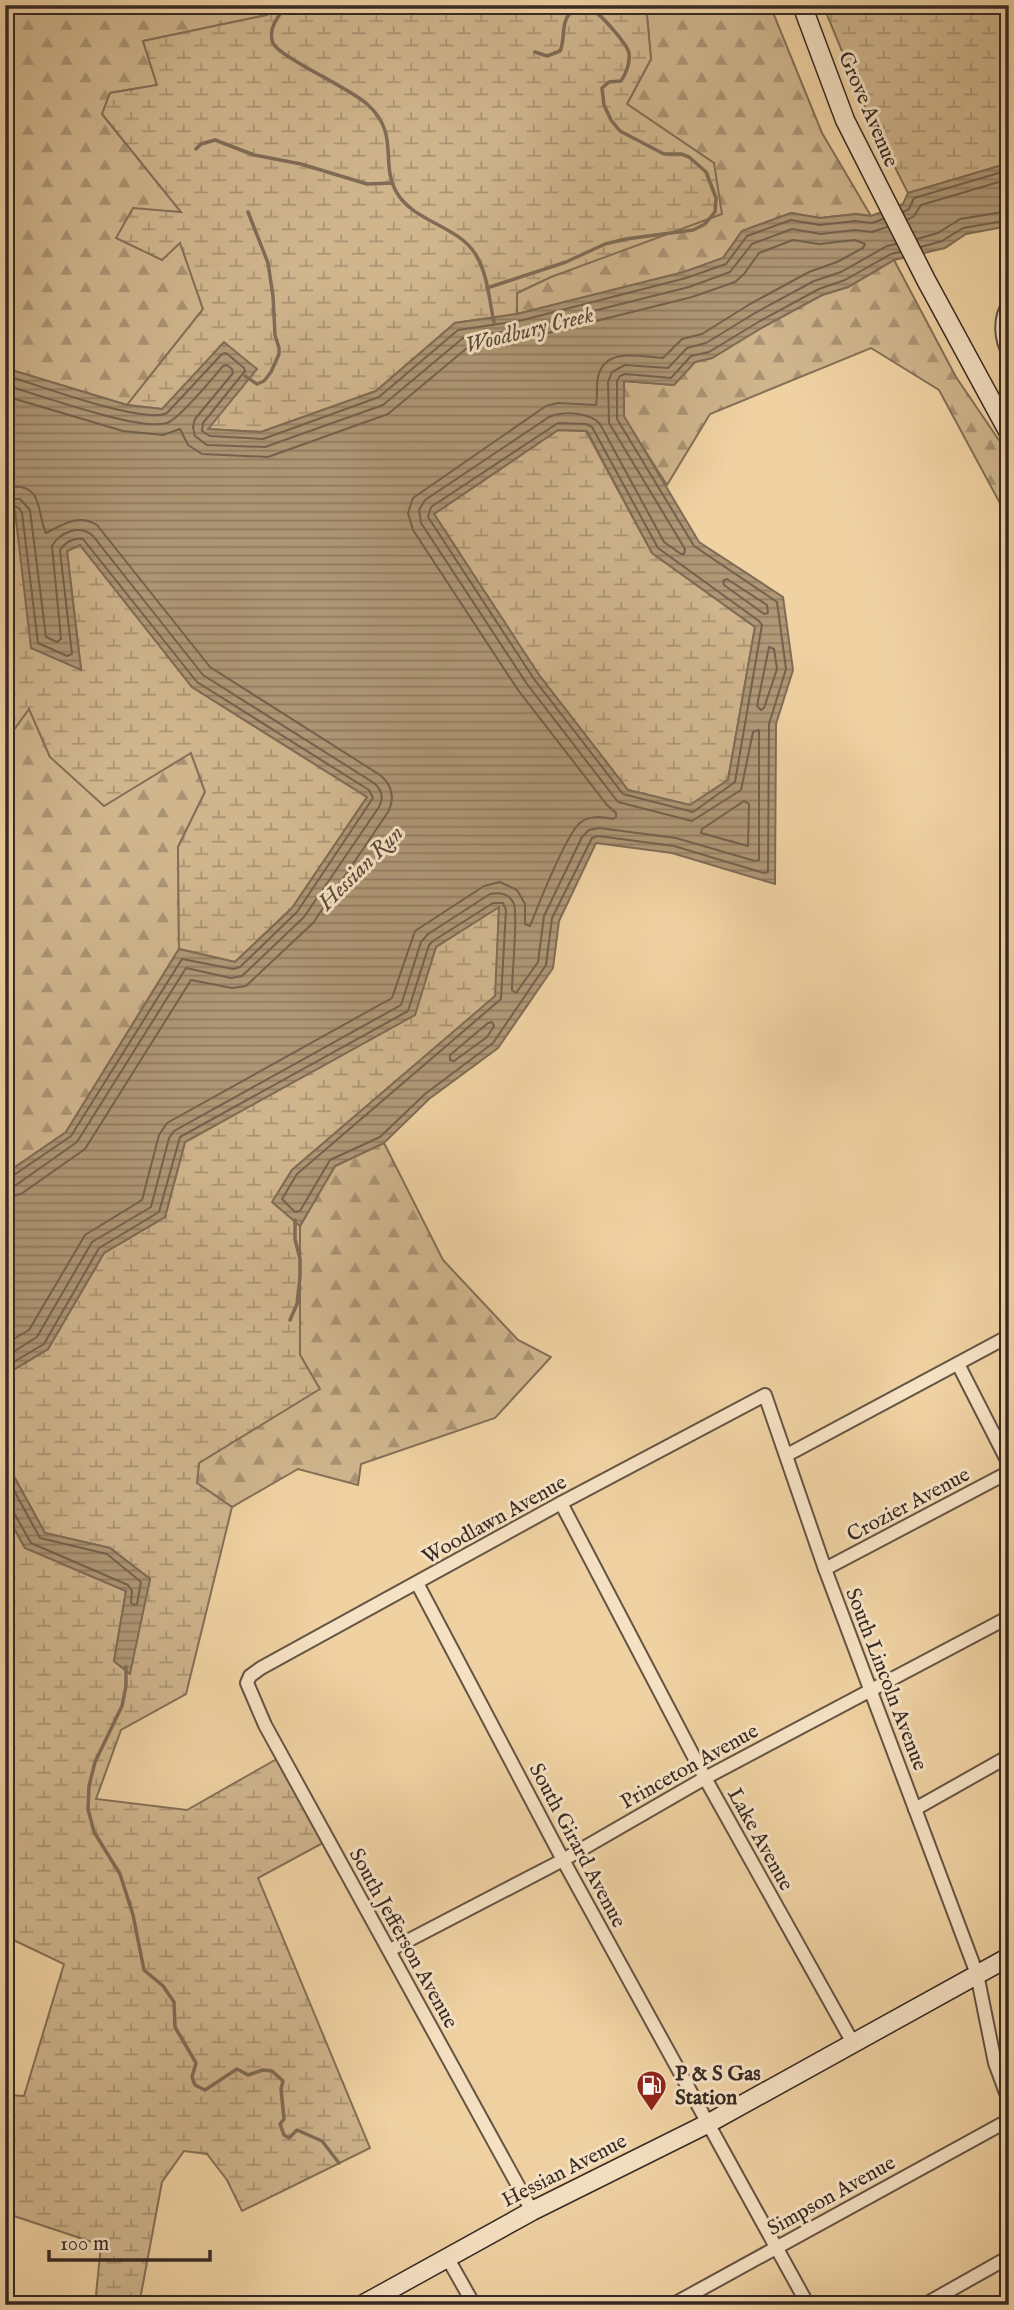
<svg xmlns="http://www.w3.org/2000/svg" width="1014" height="2310" viewBox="0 0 1014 2310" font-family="'IM FELL English',serif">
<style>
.forest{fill:url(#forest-firs);stroke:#847058;stroke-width:2}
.wetland{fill:url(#wetland-marsh);stroke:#847058;stroke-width:2}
.water{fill:url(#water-rules);stroke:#806c56;stroke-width:2;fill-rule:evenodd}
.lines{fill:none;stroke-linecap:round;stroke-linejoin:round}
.shore{stroke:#74614e;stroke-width:2}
.stream{stroke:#806c56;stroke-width:3.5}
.minor-casing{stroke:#655444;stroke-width:16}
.secondary-casing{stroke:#372a24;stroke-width:21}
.minor{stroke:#f5e1c3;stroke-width:12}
.secondary{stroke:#f5e1c3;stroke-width:18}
.labels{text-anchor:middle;stroke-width:6;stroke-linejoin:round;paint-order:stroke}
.street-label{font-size:21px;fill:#372a24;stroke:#f5e1c3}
.poi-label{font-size:21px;font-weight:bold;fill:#372a24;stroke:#f5e1c3;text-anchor:start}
.water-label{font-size:23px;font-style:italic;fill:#5b4b3d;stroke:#f5e1c3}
</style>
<defs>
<pattern id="forest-firs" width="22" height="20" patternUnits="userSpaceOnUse" patternTransform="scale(1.75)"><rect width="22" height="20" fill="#d0b58d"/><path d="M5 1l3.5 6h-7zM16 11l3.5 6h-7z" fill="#aa9373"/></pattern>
<pattern id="wetland-marsh" width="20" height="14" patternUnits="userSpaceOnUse" patternTransform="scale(1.75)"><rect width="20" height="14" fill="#d0b58d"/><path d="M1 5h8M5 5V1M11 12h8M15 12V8" fill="none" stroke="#aa9373"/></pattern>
<pattern id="water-rules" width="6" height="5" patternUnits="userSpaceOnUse" patternTransform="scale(1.75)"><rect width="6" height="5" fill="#b09877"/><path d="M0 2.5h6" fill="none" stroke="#907c61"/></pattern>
</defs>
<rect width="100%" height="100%" fill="#efd1a2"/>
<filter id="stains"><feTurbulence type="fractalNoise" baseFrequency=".00286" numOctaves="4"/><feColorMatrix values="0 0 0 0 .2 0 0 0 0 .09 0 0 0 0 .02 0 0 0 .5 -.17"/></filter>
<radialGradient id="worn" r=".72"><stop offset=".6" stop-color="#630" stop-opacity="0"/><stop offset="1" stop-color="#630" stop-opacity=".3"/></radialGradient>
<g class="forest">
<path d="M 5,5 L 279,5 L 267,15 L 143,41 L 157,85 L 110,93 L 102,114 L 182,213 L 180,242 L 203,309 L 127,405 L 5,368 Z"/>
<path d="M 646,5 L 770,5 L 822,133 L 871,216 L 856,214 L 820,218 L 791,213 L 742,231 L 723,258 L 684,272 L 517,314 L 517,293 L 551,277 L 714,163 L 627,104 L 651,59 Z"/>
<path d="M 894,260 L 956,377 L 1009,455 L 1009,520 L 939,390 L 871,348 L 710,414 L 667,485 L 623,416 L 624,381 L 674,385 L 695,362 L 712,358 L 763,327 L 822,295 L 848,287 Z"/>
<path d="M 29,708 L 50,757 L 191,753 L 205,792 L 178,847 L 179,949 L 66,1132 L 5,1174 L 5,742 Z"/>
<path d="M 384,1143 L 443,1260 L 518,1340 L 551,1357 L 495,1418 L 361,1464 L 358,1485 L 298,1469 L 232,1507 L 197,1483 L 199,1463 L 319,1389 L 300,1355 L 300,1226 L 335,1166 Z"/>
</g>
<g class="wetland">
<path d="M 279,5 L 646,5 L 651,59 L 627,104 L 714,163 L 722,214 L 551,277 L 517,293 L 517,314 L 455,323 L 376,391 L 261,432 L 207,429 L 162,409 L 127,405 L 203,309 L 180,243 L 162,260 L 116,238 L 133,208 L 181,212 L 102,114 L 110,93 L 157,85 L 143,41 L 267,15 Z"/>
<path d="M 823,5 L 1009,5 L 1009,163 L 908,193 L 867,112 Z"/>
<path d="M 558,430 L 586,431 L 652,553 L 755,627 L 728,780 L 690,805 L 628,790 L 539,675 L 434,514 Z"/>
<path d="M 15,509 L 81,669 L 67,551 L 80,545 L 192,687 L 367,797 L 292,908 L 235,962 L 179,949 L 178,847 L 205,792 L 191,753 L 104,806 L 50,757 L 29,709 L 5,742 L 5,526 Z"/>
<path d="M 499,907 L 496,996 L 292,1170 L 273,1201 L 300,1226 L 300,1355 L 320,1389 L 199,1463 L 197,1483 L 232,1507 L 186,1694 L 121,1730 L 96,1799 L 187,1810 L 282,1756 L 332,1838 L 258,1878 L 370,2148 L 242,2211 L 227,2180 L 207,2154 L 184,2151 L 162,2182 L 139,2305 L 95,2305 L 101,2245 L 5,2213 L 5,2095 L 24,2096 L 64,1964 L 5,1936 L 5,1512 L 25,1548 L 126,1591 L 114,1661 L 129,1673 L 150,1579 L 110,1548 L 45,1533 L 5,1460 L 5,1375 L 48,1349 L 104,1253 L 165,1217 L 185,1142 L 414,1015 L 436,947 Z"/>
</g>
<g class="water">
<path d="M 1009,163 L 1009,226 L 966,234 L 945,248 L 894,260 L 848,287 L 822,295 L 763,327 L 712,358 L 695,362 L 674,385 L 624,381 L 624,416 L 699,542 L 783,597 L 793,670 L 776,724 L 775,884 L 672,853 L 596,843 L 559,921 L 553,968 L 498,1048 L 429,1099 L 384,1143 L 335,1166 L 300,1226 L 272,1202 L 292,1170 L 495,996 L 499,907 L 436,947 L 415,1015 L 185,1142 L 165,1217 L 104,1253 L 48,1349 L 5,1375 L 5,1174 L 66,1132 L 179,949 L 235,962 L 292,908 L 367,797 L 192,687 L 80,545 L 67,551 L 81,670 L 31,648 L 15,511 L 5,526 L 5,368 L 127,405 L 162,409 L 224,342 L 257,369 L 208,429 L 261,432 L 376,391 L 455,323 L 517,314 L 684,272 L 723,258 L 742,231 L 791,213 L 820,218 L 856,214 L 871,216 L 903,204 L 908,193 ZM 558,430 L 587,431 L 652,553 L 755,627 L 728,780 L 690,805 L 628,790 L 539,675 L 434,514 Z"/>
<path d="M 5,1460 L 45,1533 L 110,1548 L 150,1579 L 130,1674 L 114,1661 L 126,1591 L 25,1548 L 5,1512 Z"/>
</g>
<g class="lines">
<g class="shore">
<path d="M 903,212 L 909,209 L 914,198 L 1009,170"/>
<path d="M 907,220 L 914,216 L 921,205 L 1009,179"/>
<path d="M 917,239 L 938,233 L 960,219 L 1009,211"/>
<path d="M 921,247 L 942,241 L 963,228 L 1009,220"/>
<path d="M 5,375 C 35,384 144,425 167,413 L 222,354 L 226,353 L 244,368 L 245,371 L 203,423 L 202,431 L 210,436 L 263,439 L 379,397 L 458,330 L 519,321 L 686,278 L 726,264 L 747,236 L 791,220 L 820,225 L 855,221 L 872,223 L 883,219"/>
<path d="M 5,385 C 36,394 141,432 167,423 C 179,419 213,378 223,366 L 227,365 L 232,369 L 233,373 L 195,419 L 193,427 L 195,436 L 207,445 L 265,447 L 383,405 L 463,338 L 521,329 L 689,287 L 730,272 L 752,244 L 792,229 L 821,234 L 855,230 L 872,232 L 887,227"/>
<path d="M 5,396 L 123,431 L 163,435 L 180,429 L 188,445 L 202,454 L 268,457 L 388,414 L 467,348 L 524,339 L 692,297 L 735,282 L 744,274 L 759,253 L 793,240 L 819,244 L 855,240 L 865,244 L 863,248 L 837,262 L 809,272 L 750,304 L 702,334 L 682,339 L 663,358 C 641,357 605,346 598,377 C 596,386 598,396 596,405 L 558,403 L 546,406 L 413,498 L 408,513 L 413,530 L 518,690 L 607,805 L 616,813 L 616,817 L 613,819 C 602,817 591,815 581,822 C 566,833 538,906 530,926 L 525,924 L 525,904 L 517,890 L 500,882 L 484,886 L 415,931 L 392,998 L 167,1123 L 159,1135 L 142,1200 L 85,1235 L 29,1330 L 5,1344"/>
<path d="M 558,423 L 586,424 L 592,427 L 658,548 L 759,621 L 762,625 L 735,782 L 693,812 L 623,794 L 534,679 L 428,517 L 431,507 Z"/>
<path d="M 5,488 C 45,480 36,513 46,533 C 63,525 77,513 97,525 L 210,667 L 380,775 C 392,785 395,798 388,812 L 313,923 L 246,986 L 232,988 L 191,980 L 85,1149 L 21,1194 L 5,1198"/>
<path d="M 5,499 L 20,499 L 30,510 L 46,637 L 57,642 L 61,639 L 52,546 C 60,532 80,524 93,536 L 203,675 L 374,783 C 382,790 384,798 379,807 L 304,917 L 242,976 L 231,978 L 186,968 L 77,1142 L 16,1185 L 5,1187"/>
<path d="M 5,512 L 14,506 L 19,508 L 22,513 L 38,643 L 67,656 L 72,654 L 60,551 C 63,543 75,537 83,539 L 197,682 L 369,790 L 373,798 L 297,912 L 240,967 L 233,969 L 182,959 L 71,1136 L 11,1177 L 5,1178"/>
<path d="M 727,579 L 767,605 L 768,613 L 764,614 L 724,585 L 723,581 Z"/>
<path d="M 769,647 L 774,649 L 777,669 L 764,708 L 761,710 L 757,706 Z"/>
<path d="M 744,801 L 749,804 L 748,846 L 701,833 L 702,829 Z"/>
<path d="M 488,1023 L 492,1022 L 494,1026 L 487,1037 L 454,1061 L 450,1060 L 450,1055 Z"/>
<path d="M 5,1357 L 37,1337 L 92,1242 L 151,1207 L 169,1138 L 174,1131 L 401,1005 L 421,942 L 428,934 L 490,894 C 500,892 510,894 514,904 C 518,916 512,973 512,990 L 516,993 L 538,962 L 544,916 L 582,837 L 589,830 L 599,828 L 676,838 L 755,861 L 759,860 L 759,730 L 753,732 L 741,790 L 692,821 L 618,802 L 527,684 L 421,523 L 419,510 L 425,500 L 549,417 C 563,411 590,412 600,424 L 664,542 L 681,554 L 684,554 L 685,549 L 609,423 L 608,382 L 612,372 L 625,365 L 668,368 L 687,348 L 706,343 L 755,313 L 814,281 L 841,272 L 887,246 L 896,244"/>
<path d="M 5,1367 L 44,1344 L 99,1248 L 159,1212 L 180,1137 L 408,1011 L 429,945 L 433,941 L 493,903 L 503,903 L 506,910 L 501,999 L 297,1174 L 282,1199 L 295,1212 L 300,1211 L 330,1160 L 380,1137 L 425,1094 L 493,1043 L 546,965 L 552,918 L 592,838 L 598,836 L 674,846 L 764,873 L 768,872 L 769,724 L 786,669 L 777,602 L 694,546 L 617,419 L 617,381 L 620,376 L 625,374 L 671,378 L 691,356 L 709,352 L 760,321 L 819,289 L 845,280 L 891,254 L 900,252"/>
<path d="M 5,1474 L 40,1538 L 107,1554 L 141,1582 L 137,1604 L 134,1605 L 131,1603 L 132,1591 L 128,1585 L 31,1543 L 14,1513 L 5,1510"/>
</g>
<g class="stream">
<path d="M 288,5 C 279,15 267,28 273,43 C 279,57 348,87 367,104 C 401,134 379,163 397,193 C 414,222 459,226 476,255 C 488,275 489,300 494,322"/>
<path d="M 196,149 L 201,144 L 215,140 L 254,155 L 301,164 L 367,184 L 393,183"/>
<path d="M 487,288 L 566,262 L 605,244 L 626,239 L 693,230 L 705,224 L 715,212 L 716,198 L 706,172 L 689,157 L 681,154 L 664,154 L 620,131 L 611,120 L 604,105 L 602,88 L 609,82 L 621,81 C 626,74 630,63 629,54 C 629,46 601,14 593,11 C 586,8 578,10 571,12 C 560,23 566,38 560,51 L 547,56 L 535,52"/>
<path d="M 245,376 L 257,384 L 264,381 L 271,372 L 279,354 L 279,348 L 275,335 L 273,296 L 268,263 L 248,212"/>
<path d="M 290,1320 L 297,1304 L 300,1277 L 300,1259 L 295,1239 L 295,1220"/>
<path d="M 126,1667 L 126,1686 L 122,1706 L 95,1762 L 89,1786 L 88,1809 L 94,1832 L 120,1874 L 133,1915 L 144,1970 L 163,1986 L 174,2002 L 175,2027 L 196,2063 L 192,2077 L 195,2085 L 205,2090 L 237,2069 L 248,2075 L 263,2070 L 272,2071 L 283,2081 L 281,2089 L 284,2119 L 280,2124 L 284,2135 L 289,2138 L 297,2130 L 322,2141 L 339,2163"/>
</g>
<defs>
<g id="minor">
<path d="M 1009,304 C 999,319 1001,339 1009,354"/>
<path d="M 958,1364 L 1009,1464"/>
<path d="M 787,1455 L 1009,1336"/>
<path d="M 561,1503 L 705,1778 L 853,2043"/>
<path d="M 825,1569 L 1009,1472"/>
<path d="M 417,1583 L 563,1860 L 808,2305"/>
<path d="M 915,1809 L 1009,1756"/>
<path d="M 390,1950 L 563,1860 L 705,1778 L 1009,1617"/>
<path d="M 532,2211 L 265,1725 L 247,1683 L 250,1676 L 261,1668 L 561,1503 L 765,1395 L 825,1569 L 977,1974 L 995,2063 L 1009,2101"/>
<path d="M 447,2257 L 474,2305"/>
<path d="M 672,2305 L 1009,2120"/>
<path d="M 924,2305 L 1009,2257"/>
</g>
<g id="secondary">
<path d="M 802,5 L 845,120 L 926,280 L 1009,433"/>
<path d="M 362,2305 L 532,2211 L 709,2123 L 1009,1957"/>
</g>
</defs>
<use href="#minor" class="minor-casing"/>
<use href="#secondary" class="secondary-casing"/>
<use href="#minor" class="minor"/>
<use href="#secondary" class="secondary"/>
</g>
<defs>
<symbol id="fuel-pin" viewBox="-11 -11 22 30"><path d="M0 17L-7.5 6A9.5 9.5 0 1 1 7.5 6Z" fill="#8f2418" stroke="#f5e1c3"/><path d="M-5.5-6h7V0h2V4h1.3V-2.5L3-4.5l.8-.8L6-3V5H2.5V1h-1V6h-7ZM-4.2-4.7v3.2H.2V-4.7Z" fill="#fff"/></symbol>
</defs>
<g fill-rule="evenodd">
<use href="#fuel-pin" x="634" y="2068" width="35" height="47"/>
</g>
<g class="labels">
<g class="street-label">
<text transform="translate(869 109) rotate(67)" y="7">Grove Avenue</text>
<text transform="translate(908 1504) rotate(-28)" y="7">Crozier Avenue</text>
<text transform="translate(494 1519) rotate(-29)" y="7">Woodlawn Avenue</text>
<text transform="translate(887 1679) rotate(69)" y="7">South Lincoln Avenue</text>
<text transform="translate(689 1766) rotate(-29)" y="7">Princeton Avenue</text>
<text transform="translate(761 1839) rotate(61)" y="7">Lake Avenue</text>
<text transform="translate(578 1845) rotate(62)" y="7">South Girard Avenue</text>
<text transform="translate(404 1938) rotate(61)" y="7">South Jefferson Avenue</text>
<text transform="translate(564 2170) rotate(-27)" y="7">Hessian Avenue</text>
<text transform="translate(831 2195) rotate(-29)" y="7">Simpson Avenue</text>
</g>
<g class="poi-label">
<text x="675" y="2080">P &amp; S Gas<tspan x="675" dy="24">Station</tspan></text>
</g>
<g class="water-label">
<text transform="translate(529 329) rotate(-14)" y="8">Woodbury Creek</text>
<text transform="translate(360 867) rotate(-45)" y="8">Hessian Run</text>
</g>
</g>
<rect width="1014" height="2310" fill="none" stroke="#efd1a2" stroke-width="28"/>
<rect x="7" y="7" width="1000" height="2296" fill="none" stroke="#372a24" stroke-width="3.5"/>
<rect x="14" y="14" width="986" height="2282" fill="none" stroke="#372a24" stroke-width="2"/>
<path d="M49 2250v10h161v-10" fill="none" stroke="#372a24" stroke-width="3.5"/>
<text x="60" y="2250" font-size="21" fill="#372a24" stroke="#f5e1c3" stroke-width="5" paint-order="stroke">100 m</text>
<rect width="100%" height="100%" filter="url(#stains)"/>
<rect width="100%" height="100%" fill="url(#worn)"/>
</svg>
